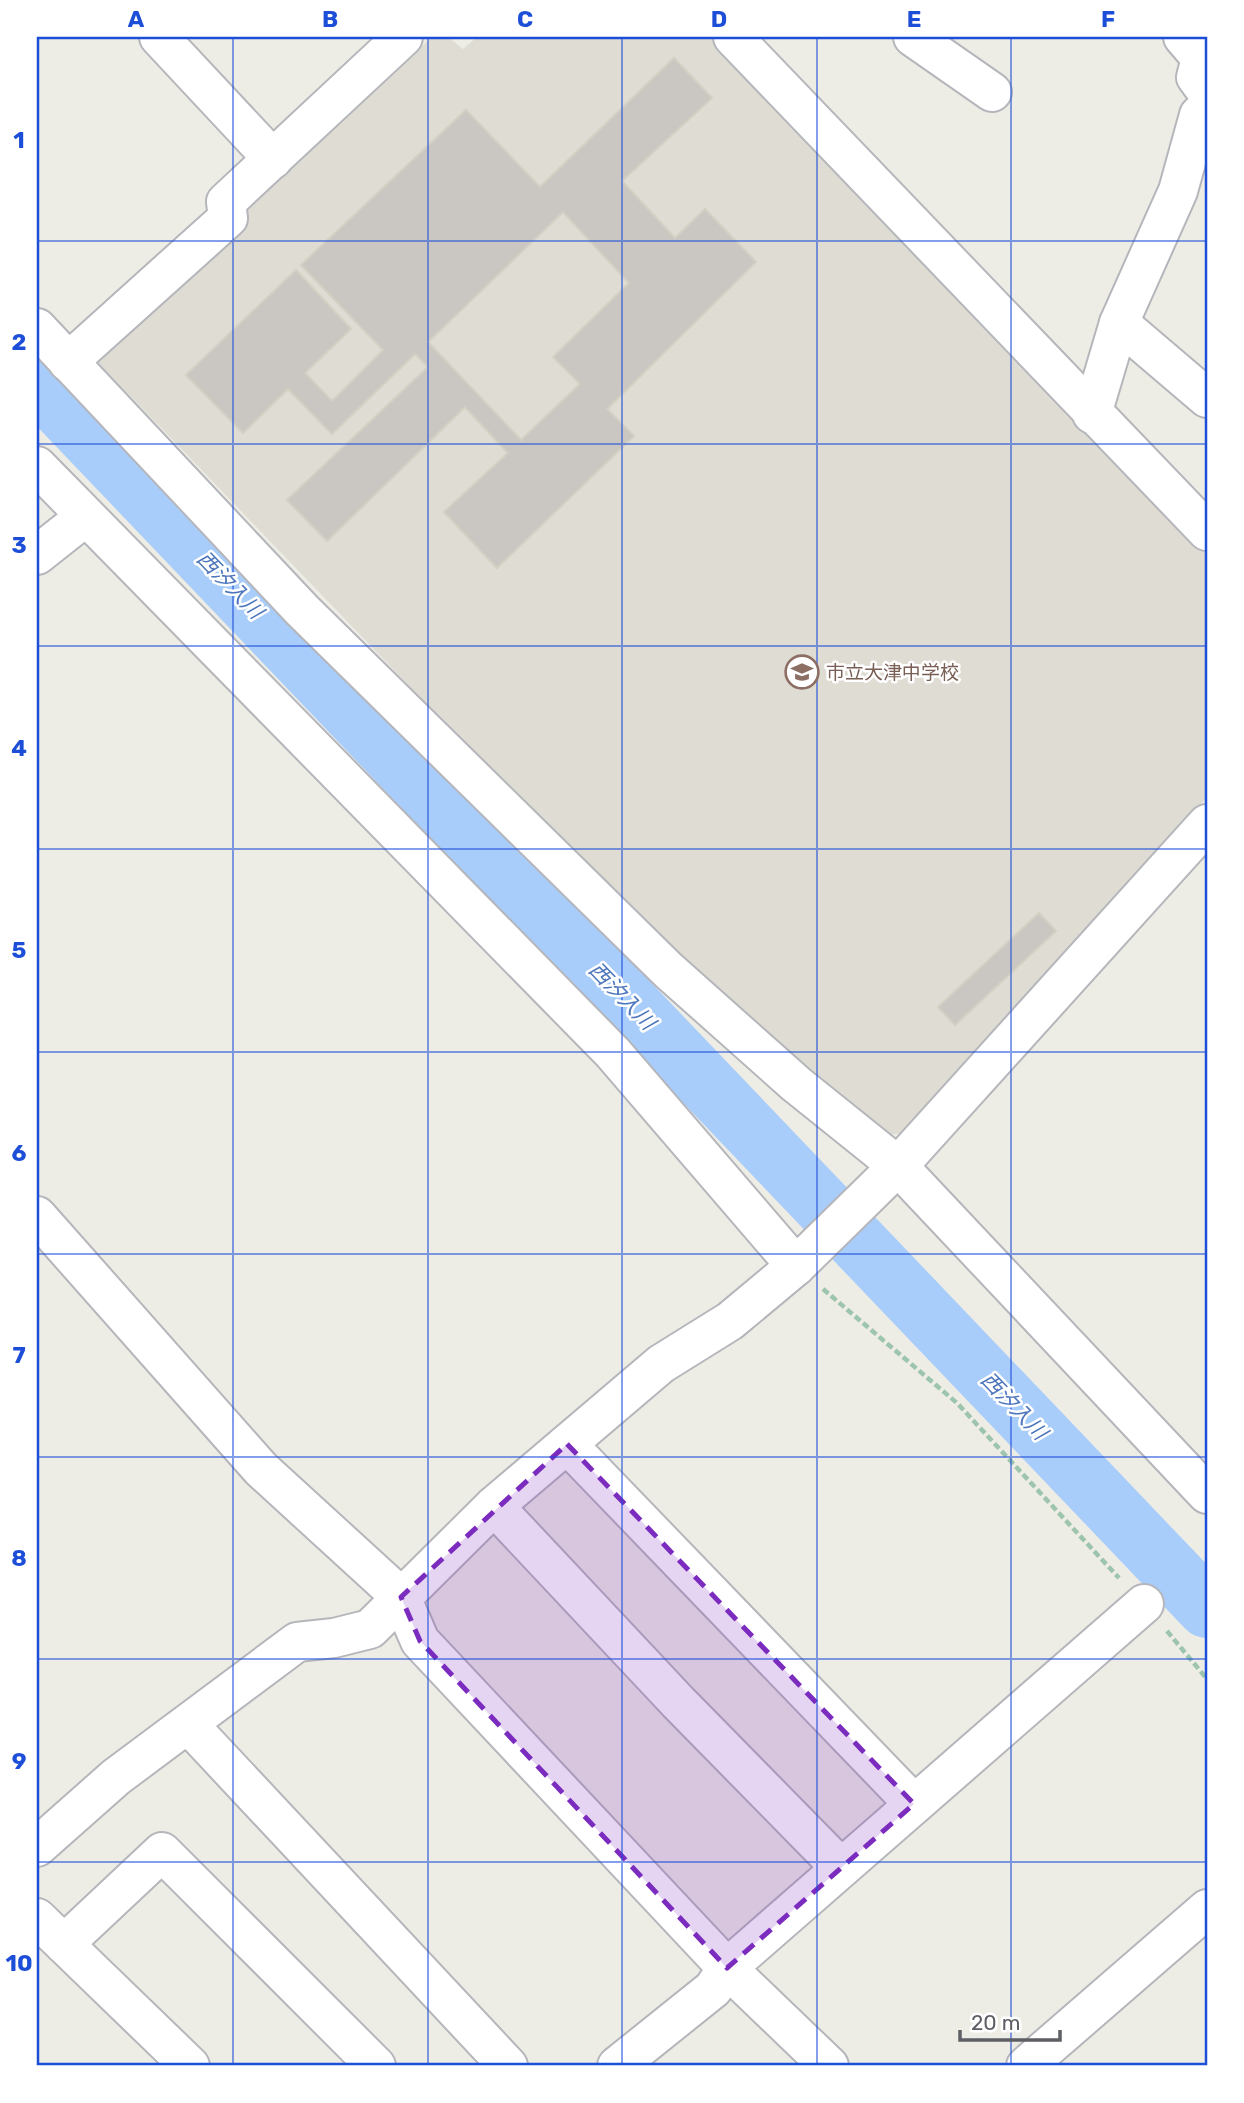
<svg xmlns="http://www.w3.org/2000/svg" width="1244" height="2103" viewBox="0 0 1244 2103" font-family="Rubik,'Noto Sans JP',sans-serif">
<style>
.education{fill:#dedcd3}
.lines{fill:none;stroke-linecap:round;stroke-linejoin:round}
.river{stroke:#a9cdfa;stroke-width:60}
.building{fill:#cac7c2;stroke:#d2d0c3;stroke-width:2;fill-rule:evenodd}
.minor-casing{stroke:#b5b6bb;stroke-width:42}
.path{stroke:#9dc4ac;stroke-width:4.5;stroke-dasharray:7 3.5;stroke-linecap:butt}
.minor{stroke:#fff;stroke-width:38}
.marked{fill:#7b2cbf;fill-opacity:0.2;stroke:#7b2cbf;stroke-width:5;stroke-dasharray:14 9;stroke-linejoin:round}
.grid{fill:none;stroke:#1d4ed8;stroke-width:2;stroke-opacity:0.55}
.labels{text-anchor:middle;stroke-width:5;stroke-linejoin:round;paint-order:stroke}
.education-label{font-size:19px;fill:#785e54;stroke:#fff;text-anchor:start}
.water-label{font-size:21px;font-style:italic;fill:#4d76bc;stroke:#fff}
.neatline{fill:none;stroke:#1d4ed8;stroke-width:2.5}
.grid-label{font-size:23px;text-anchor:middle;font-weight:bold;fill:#1d4ed8}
</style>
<rect width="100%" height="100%" fill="#eeede5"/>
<path class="education" d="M 432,37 L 448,37 L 463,49 L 477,37 L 723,37 L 1207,546 L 1207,797 L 900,1134 L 873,1134 L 541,823 L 90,354 Z"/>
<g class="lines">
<path class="river" d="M 37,383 L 1207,1608"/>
</g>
<g class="building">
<path d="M 674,58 L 712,98 L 622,181 L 675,238 L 705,209 L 756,262 L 607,409 L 634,436 L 497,568 L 444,512 L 508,453 L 465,407 L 327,541 L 287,500 L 428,367 L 415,354 L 332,434 L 288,389 L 243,433 L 186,375 L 296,270 L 351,329 L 305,373 L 332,401 L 383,350 L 301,265 L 466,110 L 540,187 ZM 563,212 L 629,283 L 553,357 L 580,384 L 521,440 L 428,342 Z"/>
<path d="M 1039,913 L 1056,931 L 955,1025 L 938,1007 Z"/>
</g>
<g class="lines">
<defs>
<g id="minor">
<path d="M 159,37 L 273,159"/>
<path d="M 733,37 L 1207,531"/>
<path d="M 913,37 L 992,92"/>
<path d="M 1183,37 L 1201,58 L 1196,77 L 1207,92"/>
<path d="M 1119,323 L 1207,398"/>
<path d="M 37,328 L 302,610 L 668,970 L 796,1084 L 898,1166 L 1207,1494"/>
<path d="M 68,362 L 228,218 L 226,202 L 403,37"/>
<path d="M 1092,414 L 1119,323 L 1178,191 L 1199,115 L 1207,108"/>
<path d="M 37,466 L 613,1053 L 796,1266"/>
<path d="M 37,555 L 85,517"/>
<path d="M 37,1216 L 261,1469 L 401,1597 L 420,1641 L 727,1968 L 829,2066"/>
<path d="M 567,1444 L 914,1804"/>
<path d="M 494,1506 L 678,1702 L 840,1867"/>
<path d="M 188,1724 L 508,2066"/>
<path d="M 37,1847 L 116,1777 L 297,1642 L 334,1638 L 370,1629 L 494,1506 L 661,1364 L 730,1321 L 796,1266 L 898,1166 L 1207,824"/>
<path d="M 37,1918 L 190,2066"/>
<path d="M 64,1944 L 162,1852 L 376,2066"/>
<path d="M 617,2066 L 713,1989 L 727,1968 L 1144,1604"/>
<path d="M 1026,2066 L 1207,1909"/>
</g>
</defs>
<use href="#minor" class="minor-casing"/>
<g class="path">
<path d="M 823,1289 L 957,1403 L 1119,1578"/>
<path d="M 1167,1631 L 1207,1679"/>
</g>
<use href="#minor" class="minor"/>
</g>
<path class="marked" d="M 567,1444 L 914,1804 L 727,1968 L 420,1641 L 401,1597 Z"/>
<path class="grid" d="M 233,37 L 233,2066M 428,37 L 428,2066M 622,37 L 622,2066M 817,37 L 817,2066M 1011,37 L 1011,2066M 37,241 L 1207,241M 37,444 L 1207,444M 37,646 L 1207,646M 37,849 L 1207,849M 37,1052 L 1207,1052M 37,1254 L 1207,1254M 37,1457 L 1207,1457M 37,1659 L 1207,1659M 37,1862 L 1207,1862"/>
<defs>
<symbol id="school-ring" viewBox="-11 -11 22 22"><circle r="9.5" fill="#fff" stroke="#8d6e63" stroke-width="1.5"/><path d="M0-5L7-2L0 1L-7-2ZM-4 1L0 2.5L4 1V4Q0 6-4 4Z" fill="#8d6e63"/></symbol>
</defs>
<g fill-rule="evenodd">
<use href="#school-ring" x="783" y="653" width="38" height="38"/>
</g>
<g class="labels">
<g class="education-label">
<text x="826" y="679">市立大津中学校</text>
</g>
<g class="water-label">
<text transform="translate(230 585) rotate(46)" y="7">西汐入川</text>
<text transform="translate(622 996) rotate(46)" y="7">西汐入川</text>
<text transform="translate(1014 1406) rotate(46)" y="7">西汐入川</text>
</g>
</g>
<rect width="1244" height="2103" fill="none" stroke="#ffffff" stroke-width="77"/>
<path d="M960 2030v10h100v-10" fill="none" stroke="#5d5f64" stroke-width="3.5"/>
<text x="971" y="2030" font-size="21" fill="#5d5f64" stroke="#ffffff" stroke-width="5" paint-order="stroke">20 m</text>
<rect x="38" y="38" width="1168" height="2026" class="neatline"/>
<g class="grid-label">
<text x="136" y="27">A</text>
<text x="330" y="27">B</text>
<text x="525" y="27">C</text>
<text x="719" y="27">D</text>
<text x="914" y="27">E</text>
<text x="1108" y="27">F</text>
<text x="19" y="148">1</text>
<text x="19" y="350">2</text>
<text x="19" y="553">3</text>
<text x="19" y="756">4</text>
<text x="19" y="958">5</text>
<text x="19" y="1161">6</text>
<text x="19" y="1363">7</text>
<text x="19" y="1566">8</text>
<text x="19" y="1769">9</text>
<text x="19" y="1971">10</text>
</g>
</svg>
